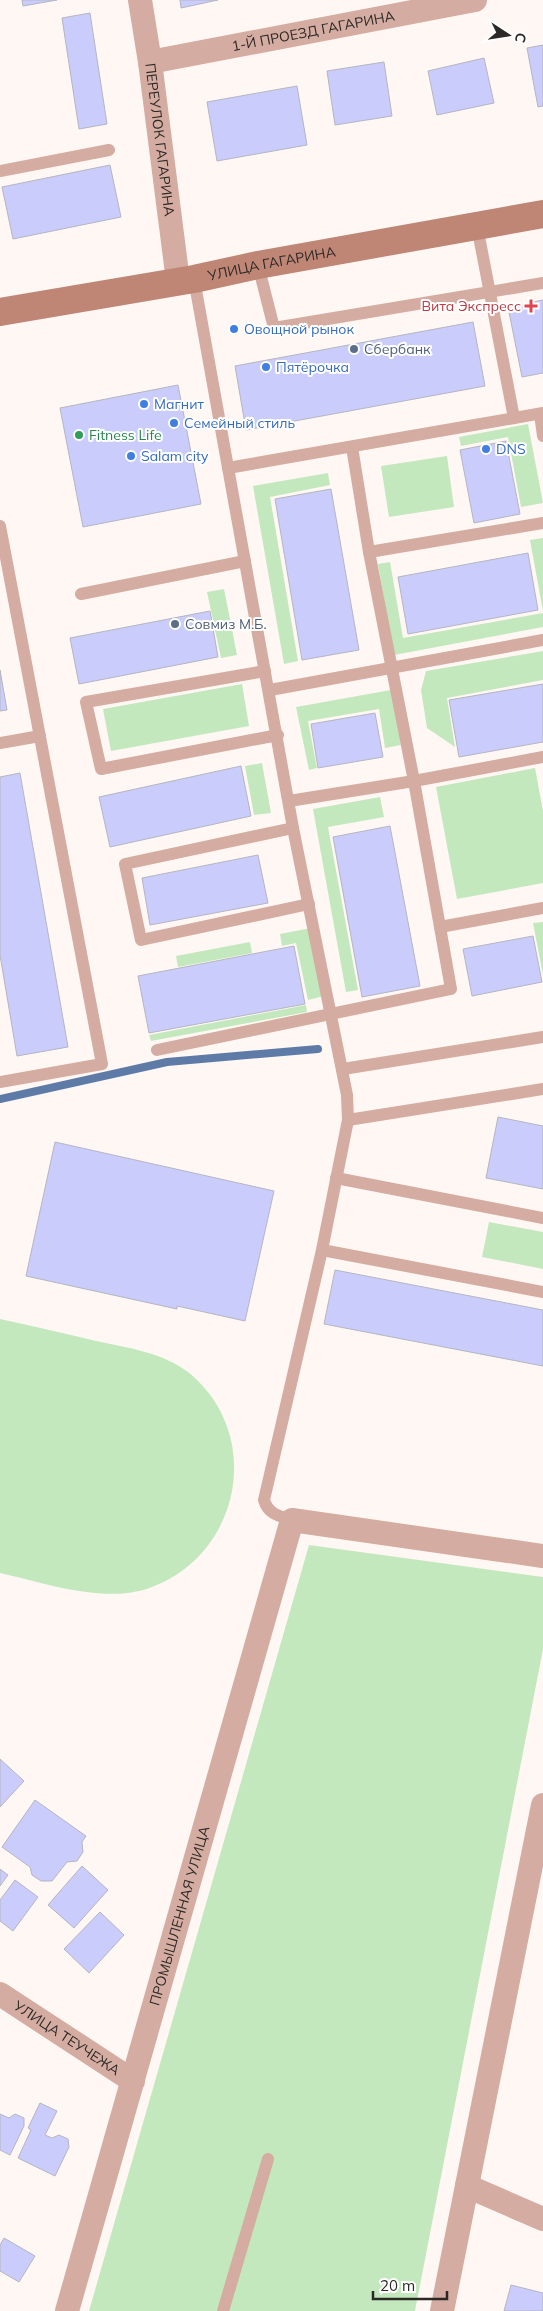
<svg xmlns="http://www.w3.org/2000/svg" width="543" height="2311" viewBox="0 0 543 2311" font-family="Mulish,sans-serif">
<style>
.green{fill:#c3e8be}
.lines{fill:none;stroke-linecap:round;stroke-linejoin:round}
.stream{stroke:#5e7ba8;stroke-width:8}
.building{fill:#caccfb;stroke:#b5b5c1}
.lane{stroke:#d4aca1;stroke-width:12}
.street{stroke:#d4aca1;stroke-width:24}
.secondary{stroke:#bf8676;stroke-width:28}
.health-dot{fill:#e0444e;stroke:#fff;stroke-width:2}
.shop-dot{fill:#3f7fe0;stroke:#fff;stroke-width:2}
.service-dot{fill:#5c6f8a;stroke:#fff;stroke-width:2}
.leisure-dot{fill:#2e9e5b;stroke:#fff;stroke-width:2}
.labels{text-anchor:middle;stroke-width:4;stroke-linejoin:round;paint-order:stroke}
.street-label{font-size:14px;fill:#2c2825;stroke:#fff}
.health-label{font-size:14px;fill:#be3a42;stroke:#fff;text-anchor:end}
.shop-label{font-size:14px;fill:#366cbe;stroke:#fff;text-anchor:start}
.service-label{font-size:14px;fill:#4e5e75;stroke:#fff;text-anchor:start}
.leisure-label{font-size:14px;fill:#27864d;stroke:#fff;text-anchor:start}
</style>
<rect width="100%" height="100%" fill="#fff7f3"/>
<g class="green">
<path d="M 528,424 L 543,503 L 521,507 L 508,437 L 461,446 L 459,437 Z"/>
<path d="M 447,456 L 454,507 L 389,517 L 381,466 Z"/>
<path d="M 328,473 L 330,485 L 270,497 L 298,661 L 284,664 L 253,486 Z"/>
<path d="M 543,538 L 543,611 L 530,540 Z"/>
<path d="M 390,562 L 403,638 L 543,613 L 543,627 L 394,655 L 378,564 Z"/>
<path d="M 224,589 L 237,655 L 221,658 L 207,592 Z"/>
<path d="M 543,651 L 543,680 L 447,698 L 455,747 L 427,728 L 421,690 L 426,671 Z"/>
<path d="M 242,684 L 249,726 L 111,751 L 103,709 Z"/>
<path d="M 391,690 L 401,745 L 385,748 L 379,709 L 308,721 L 317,768 L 309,770 L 296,707 Z"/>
<path d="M 262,763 L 271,813 L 254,815 L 245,766 Z"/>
<path d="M 535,768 L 543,811 L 543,883 L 457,899 L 436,787 Z"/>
<path d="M 380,797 L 384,817 L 328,827 L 358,990 L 346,992 L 313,809 Z"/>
<path d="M 543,922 L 543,975 L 533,923 Z"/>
<path d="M 311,928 L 324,996 L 308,1000 L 296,943 L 282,946 L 280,934 Z"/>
<path d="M 250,942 L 252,953 L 178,967 L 176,956 Z"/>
<path d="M 306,1005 L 307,1012 L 151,1041 L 149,1035 Z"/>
<path d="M 489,1222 L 543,1232 L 543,1269 L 482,1257 Z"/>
<path d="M 0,1319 C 32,1326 64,1333 96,1341 C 128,1348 161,1352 188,1372 C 264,1433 242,1553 152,1587 C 107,1605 45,1583 0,1573 Z"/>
<path d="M 309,1545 L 543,1577 L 543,1649 L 415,2311 L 89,2311 Z"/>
</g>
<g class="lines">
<path class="stream" d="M 0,1099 L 167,1062 L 318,1049"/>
</g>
<g class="building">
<path d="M 22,0 L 57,0 L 23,6 Z"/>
<path d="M 180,0 L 218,0 L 181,8 Z"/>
<path d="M 90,13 L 107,124 L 79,129 L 62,18 Z"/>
<path d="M 543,45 L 543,106 L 538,107 L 527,48 Z"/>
<path d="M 484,58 L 494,103 L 437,115 L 428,71 Z"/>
<path d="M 384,62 L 392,116 L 335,125 L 327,71 Z"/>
<path d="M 297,86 L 307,145 L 217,161 L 207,102 Z"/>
<path d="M 110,165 L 121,217 L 13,239 L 2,187 Z"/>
<path d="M 543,300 L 543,373 L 522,377 L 508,307 Z"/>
<path d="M 473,322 L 485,386 L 246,430 L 235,366 Z"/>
<path d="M 178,385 L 201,504 L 83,527 L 60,408 Z"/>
<path d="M 506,441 L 520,514 L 474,523 L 460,450 Z"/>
<path d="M 331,489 L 359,650 L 302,660 L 275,499 Z"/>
<path d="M 528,553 L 538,610 L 408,634 L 398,577 Z"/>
<path d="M 210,611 L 218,657 L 79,684 L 70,638 Z"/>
<path d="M 0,670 L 7,710 L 0,711 Z"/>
<path d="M 543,684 L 543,742 L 459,757 L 449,700 Z"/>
<path d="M 375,713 L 383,757 L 318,768 L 311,724 Z"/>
<path d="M 241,766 L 251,816 L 110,847 L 99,797 Z"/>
<path d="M 20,773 L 68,1047 L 17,1056 L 0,955 L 0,777 Z"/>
<path d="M 390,826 L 420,986 L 362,997 L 333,837 Z"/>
<path d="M 258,855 L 268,903 L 150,925 L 142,878 Z"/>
<path d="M 533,936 L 542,982 L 472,996 L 463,949 Z"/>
<path d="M 294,946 L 305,1004 L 149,1033 L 138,976 Z"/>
<path d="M 498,1117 L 543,1126 L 543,1189 L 486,1178 Z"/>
<path d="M 55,1142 L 274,1191 L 245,1321 L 177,1306 L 177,1309 L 26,1276 Z"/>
<path d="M 335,1270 L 543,1310 L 543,1366 L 324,1324 Z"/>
<path d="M 0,1759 L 24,1781 L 0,1807 Z"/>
<path d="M 35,1800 L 86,1836 L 82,1842 L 83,1852 L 77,1861 L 67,1862 L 52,1881 L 41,1881 L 32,1875 L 30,1867 L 2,1847 Z"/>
<path d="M 82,1866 L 108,1890 L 74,1928 L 48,1905 Z"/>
<path d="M 0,1869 L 8,1875 L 0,1886 Z"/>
<path d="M 15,1880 L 38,1897 L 13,1931 L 0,1921 L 0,1900 Z"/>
<path d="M 100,1912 L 124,1935 L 89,1973 L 64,1949 Z"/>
<path d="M 40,2103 L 57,2111 L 45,2135 L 52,2138 L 59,2135 L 68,2139 L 69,2147 L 55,2176 L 18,2158 L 31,2130 L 28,2128 Z"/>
<path d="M 0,2114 L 9,2118 L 15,2114 L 24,2118 L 24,2126 L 10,2155 L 0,2150 Z"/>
<path d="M 4,2238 L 35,2256 L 19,2282 L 0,2271 L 0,2245 Z"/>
<path d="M 511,2285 L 543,2293 L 543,2311 L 504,2311 Z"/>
</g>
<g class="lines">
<g class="lane">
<path d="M 0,171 L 109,150"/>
<path d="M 477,226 L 514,418"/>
<path d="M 258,265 L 274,328 L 543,283"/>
<path d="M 194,279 L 293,828 L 347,1095 L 348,1120 L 322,1250 L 264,1500 C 268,1514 279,1516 292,1520"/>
<path d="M 540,414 L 543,436"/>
<path d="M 352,447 L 369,552 L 543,523"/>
<path d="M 228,468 L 543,413"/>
<path d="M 0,526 L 102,1064 L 0,1082"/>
<path d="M 369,552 L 414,781 L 440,927 L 543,908"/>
<path d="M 81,594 L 245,561"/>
<path d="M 265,671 L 86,702 L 101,769 L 278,735"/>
<path d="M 270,690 L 543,640"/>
<path d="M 0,743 L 40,736"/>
<path d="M 289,801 L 414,781 L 543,757"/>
<path d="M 293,828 L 125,864 L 141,940 L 309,904"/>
<path d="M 157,1050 L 451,989 L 440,927"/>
<path d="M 343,1069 L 543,1037"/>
<path d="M 348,1120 L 543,1089"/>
<path d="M 336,1178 L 543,1218"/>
<path d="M 322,1250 L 543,1292"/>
<path d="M 223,2311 L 268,2159"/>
</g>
<g class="street">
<path id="s1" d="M 140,0 L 150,62 L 178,281"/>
<path id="s2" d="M 150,62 L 475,0"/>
<path id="s3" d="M 0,1994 L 133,2081"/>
<path d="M 467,2186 L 543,2219"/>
<path id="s4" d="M 67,2311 L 292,1520 L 543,1556"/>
<path d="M 442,2311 L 543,1805"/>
</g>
<path class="secondary" id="s5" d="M 0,312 L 194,279 L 258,265 L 543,214"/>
</g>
<path class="health-dot" d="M528.5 298.5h5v5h5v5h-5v5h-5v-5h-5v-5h5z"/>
<g class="shop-dot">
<circle cx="234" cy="329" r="5"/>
<circle cx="266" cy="367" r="5"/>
<circle cx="144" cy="404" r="5"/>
<circle cx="174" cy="423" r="5"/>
<circle cx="486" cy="449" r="5"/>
<circle cx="131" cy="456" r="5"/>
</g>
<g class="service-dot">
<circle cx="354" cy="349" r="5"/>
<circle cx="175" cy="624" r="5"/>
</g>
<circle class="leisure-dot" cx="79" cy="435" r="5"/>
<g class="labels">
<g class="street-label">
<text dy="5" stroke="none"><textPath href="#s2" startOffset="166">1-Й ПРОЕЗД ГАГАРИНА</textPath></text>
<text dy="5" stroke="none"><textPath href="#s1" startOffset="141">ПЕРЕУЛОК ГАГАРИНА</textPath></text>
<text dy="5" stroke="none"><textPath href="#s5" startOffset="276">УЛИЦА ГАГАРИНА</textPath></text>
<text dy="5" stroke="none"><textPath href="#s4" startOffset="411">ПРОМЫШЛЕННАЯ УЛИЦА</textPath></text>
<text dy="5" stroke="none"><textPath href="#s3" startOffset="80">УЛИЦА ТЕУЧЕЖА</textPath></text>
</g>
<g class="health-label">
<text x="521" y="311">Вита Экспресс</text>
</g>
<g class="shop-label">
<text x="244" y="334">Овощной рынок</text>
<text x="276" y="372">Пятёрочка</text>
<text x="154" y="409">Магнит</text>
<text x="184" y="428">Семейный стиль</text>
<text x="496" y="454">DNS</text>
<text x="141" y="461">Salam city</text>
</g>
<g class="service-label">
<text x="364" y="354">Сбербанк</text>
<text x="185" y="629">Совмиз М.Б.</text>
</g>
<g class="leisure-label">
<text x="89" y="440">Fitness Life</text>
</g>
</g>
<g transform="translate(508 35) rotate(102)" stroke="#ffffff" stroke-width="4" paint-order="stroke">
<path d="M0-4L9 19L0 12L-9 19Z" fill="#2c2825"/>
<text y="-8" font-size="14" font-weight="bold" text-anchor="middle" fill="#2c2825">С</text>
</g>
<path d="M373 2291v8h74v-8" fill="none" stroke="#2c2825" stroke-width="2.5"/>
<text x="380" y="2291" font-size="15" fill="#2c2825" stroke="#ffffff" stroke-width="4" paint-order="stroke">20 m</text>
</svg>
